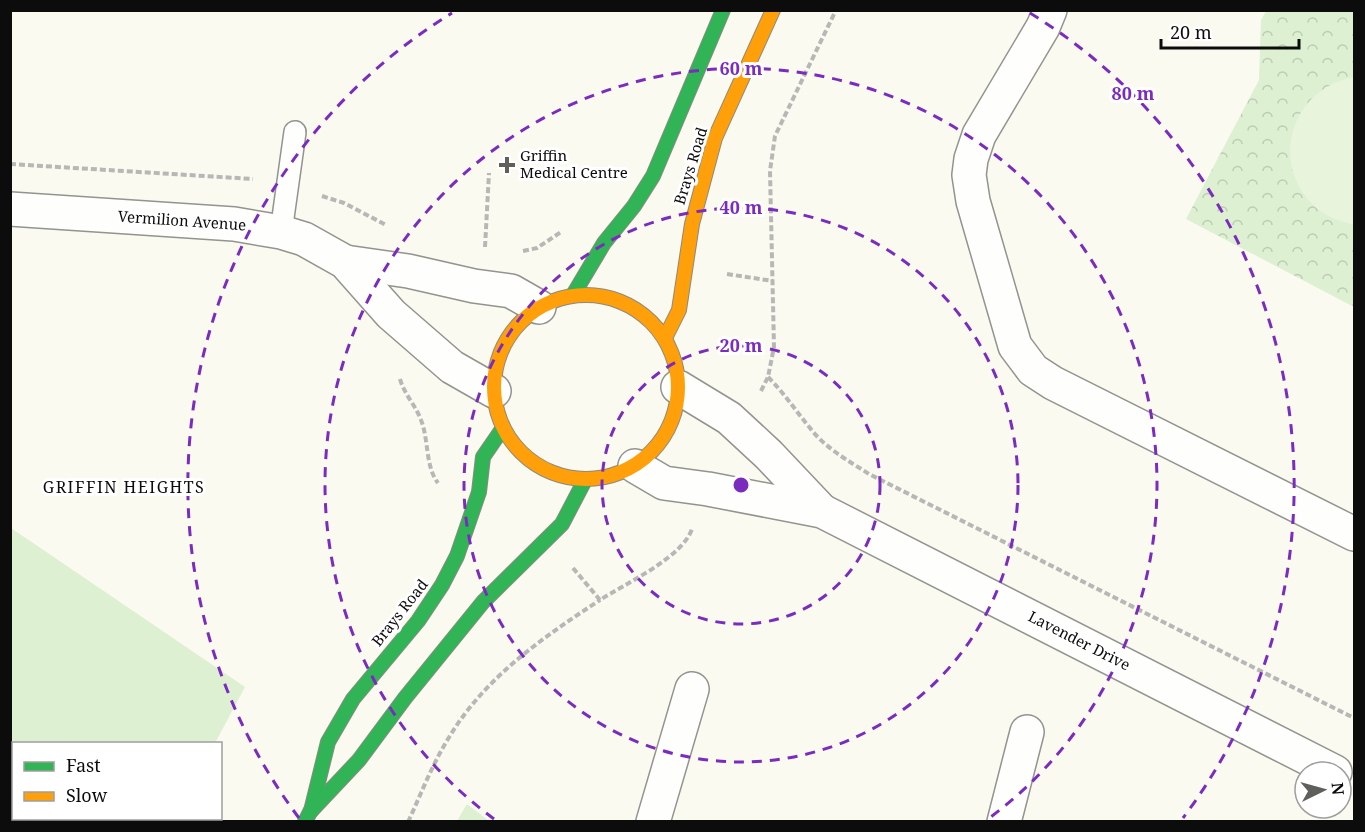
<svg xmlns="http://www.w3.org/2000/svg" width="1365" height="832" viewBox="0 0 1365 832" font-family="'Noto Serif',serif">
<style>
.grass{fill:#ddf0d1}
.park{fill:url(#park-crowns)}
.pitch{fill:#e8f4db}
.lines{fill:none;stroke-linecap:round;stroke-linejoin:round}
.lane-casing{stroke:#93938f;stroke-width:24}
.street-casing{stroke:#93938f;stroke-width:36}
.fast-casing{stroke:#8a8a85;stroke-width:16}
.slow-casing{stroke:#8a8a85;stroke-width:16}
.path{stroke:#b7b7b5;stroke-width:4;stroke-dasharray:6 3;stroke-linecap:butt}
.lane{stroke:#fefefd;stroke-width:21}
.street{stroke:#fefefd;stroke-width:33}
.fast{stroke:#30b455;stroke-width:14}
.slow{stroke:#ff9f0a;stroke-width:14}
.ring{fill:none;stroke:#7b2cbf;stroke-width:3;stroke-dasharray:10 8}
.poi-dot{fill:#5f5f5c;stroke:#fff;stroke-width:2}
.labels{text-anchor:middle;stroke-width:6;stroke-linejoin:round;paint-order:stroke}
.poi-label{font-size:15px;fill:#0c0c0c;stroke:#fff;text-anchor:start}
.street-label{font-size:15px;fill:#0c0c0c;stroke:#fff}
.neighbourhood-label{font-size:16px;letter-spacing:1.5px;fill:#0c0c0c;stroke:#fff}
.centre{fill:#7b2cbf;stroke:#fff;stroke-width:3}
.ring-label{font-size:18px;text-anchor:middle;font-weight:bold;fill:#7b2cbf;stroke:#fff;stroke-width:6;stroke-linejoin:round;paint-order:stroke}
</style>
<defs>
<pattern id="park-crowns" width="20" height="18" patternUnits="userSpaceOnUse" patternTransform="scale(1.5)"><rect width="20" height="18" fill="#ddf0d1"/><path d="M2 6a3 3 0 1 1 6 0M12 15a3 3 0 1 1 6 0" fill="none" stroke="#bccdb2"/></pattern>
</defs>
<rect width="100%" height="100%" fill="#fafaf0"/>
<g class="grass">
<path d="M 11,528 L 245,687 L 215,743 L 14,744 L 14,818 L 176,819 L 174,821 L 11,821 Z"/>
<path d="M 467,804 L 489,821 L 457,821 Z"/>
</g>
<path class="park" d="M 1266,11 L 1354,11 L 1354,307 L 1186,219 L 1259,80 L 1261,20 Z"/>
<path class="pitch" d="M 1354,77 L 1354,225 C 1340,221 1324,216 1313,205 C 1268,160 1293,88 1354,77 Z"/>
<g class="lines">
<defs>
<path id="lane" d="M 281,232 L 295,132"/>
<g id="street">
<path d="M 1050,10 L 1043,27 L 979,135 L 971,159 L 969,175 L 973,201 L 1015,346 L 1033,370 L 1053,383 L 1354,534"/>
<path d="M 10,209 L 234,224 L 281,232 L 304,239 L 345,262 L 391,314 L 452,367 L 494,391"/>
<path d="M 345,262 L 408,271 L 474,286 L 511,291 L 539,307"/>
<path d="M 678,387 L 729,418 L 769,455 L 822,511"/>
<path d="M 635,466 L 664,483 L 708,489 L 822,511 L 1335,772"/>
<path d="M 653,822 L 692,689"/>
<path d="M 1004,822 L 1027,732"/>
</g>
<g id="fast">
<path d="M 573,295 L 604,243 L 634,206 L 653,176 L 723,10"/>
<path d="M 311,811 L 328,742 L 353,699 L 418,621 L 442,585 L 457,556 L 479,492 L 483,457 L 503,428"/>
<path d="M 305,822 L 310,812 L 359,760 L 405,698 L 483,602 L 562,524 L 585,480"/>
</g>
<g id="slow">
<circle cx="586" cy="387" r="92"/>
<path d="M 665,338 L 679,310 L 692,224 L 715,138 L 773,10"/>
</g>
</defs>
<use href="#lane" class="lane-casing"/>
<use href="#street" class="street-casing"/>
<use href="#fast" class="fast-casing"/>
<use href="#slow" class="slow-casing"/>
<g class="path">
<path d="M 10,164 L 253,179"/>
<path d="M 322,196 L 344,203 L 386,225"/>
<path d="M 485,247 L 489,173"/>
<path d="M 523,251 L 537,248 L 561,232"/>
<path d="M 727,274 L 773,281"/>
<path d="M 768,377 C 784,393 796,411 810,428 C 825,448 849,461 869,474 L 1354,718"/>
<path d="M 400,379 C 404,394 416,406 421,420 C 429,440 425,466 438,483"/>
<path d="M 761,391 L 768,377 L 774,347 L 770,171 L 775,136 L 836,10"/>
<path d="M 573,568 L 600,600 C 626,583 682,558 692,529"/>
<path d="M 408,822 C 421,794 432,765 448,739 C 484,678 542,638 600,600"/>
</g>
<use href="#lane" class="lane"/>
<use href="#street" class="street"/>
<use href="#fast" class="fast"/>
<use href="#slow" class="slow"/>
</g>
<g class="ring">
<circle cx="741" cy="485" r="139"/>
<circle cx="741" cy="485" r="277"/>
<path d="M494 819A416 416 0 1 1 988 819"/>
<path d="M299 818A554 554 0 0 1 452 13M1030 13A554 554 0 0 1 1183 818"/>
</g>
<path class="poi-dot" d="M504 156h6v6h6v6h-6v6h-6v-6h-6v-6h6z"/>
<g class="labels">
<g class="poi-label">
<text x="520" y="161">Griffin<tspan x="520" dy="17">Medical Centre</tspan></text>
</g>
<g class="street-label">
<text transform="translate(691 166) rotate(-73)" y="5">Brays Road</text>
<text transform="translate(182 221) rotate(4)" y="5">Vermilion Avenue</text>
<text transform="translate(400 613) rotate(-52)" y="5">Brays Road</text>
<text transform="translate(1079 641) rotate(27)" y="5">Lavender Drive</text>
</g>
<g class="neighbourhood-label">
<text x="124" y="493">GRIFFIN HEIGHTS</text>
</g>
</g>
<circle cx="741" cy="485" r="9" class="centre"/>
<g class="ring-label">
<text x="741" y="75">60 m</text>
<text x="1133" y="100">80 m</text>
<text x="741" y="214">40 m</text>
<text x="741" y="352">20 m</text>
</g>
<rect width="1365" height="832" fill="none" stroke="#0c0c0c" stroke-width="24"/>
<rect x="12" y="742" width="210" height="78" fill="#ffffff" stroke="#9e9e9e" stroke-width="1.5"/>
<rect x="24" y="762" width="30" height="9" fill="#30b455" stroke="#9e9e9e" stroke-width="1.5"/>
<text x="66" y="772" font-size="18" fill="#0c0c0c">Fast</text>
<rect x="24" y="792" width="30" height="9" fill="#ff9f0a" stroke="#9e9e9e" stroke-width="1.5"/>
<text x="66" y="802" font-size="18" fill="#0c0c0c">Slow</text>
<g transform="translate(1323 790) rotate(85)"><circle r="28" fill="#ffffff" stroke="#9e9e9e" stroke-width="1.5"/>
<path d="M0-4.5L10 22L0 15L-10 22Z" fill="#5f5f5c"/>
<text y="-9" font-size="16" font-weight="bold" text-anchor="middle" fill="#0c0c0c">N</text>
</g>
<path d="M1161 39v9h138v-9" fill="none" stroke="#0c0c0c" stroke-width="3"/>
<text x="1170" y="39" font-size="18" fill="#0c0c0c" stroke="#ffffff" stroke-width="4.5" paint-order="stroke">20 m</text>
</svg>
